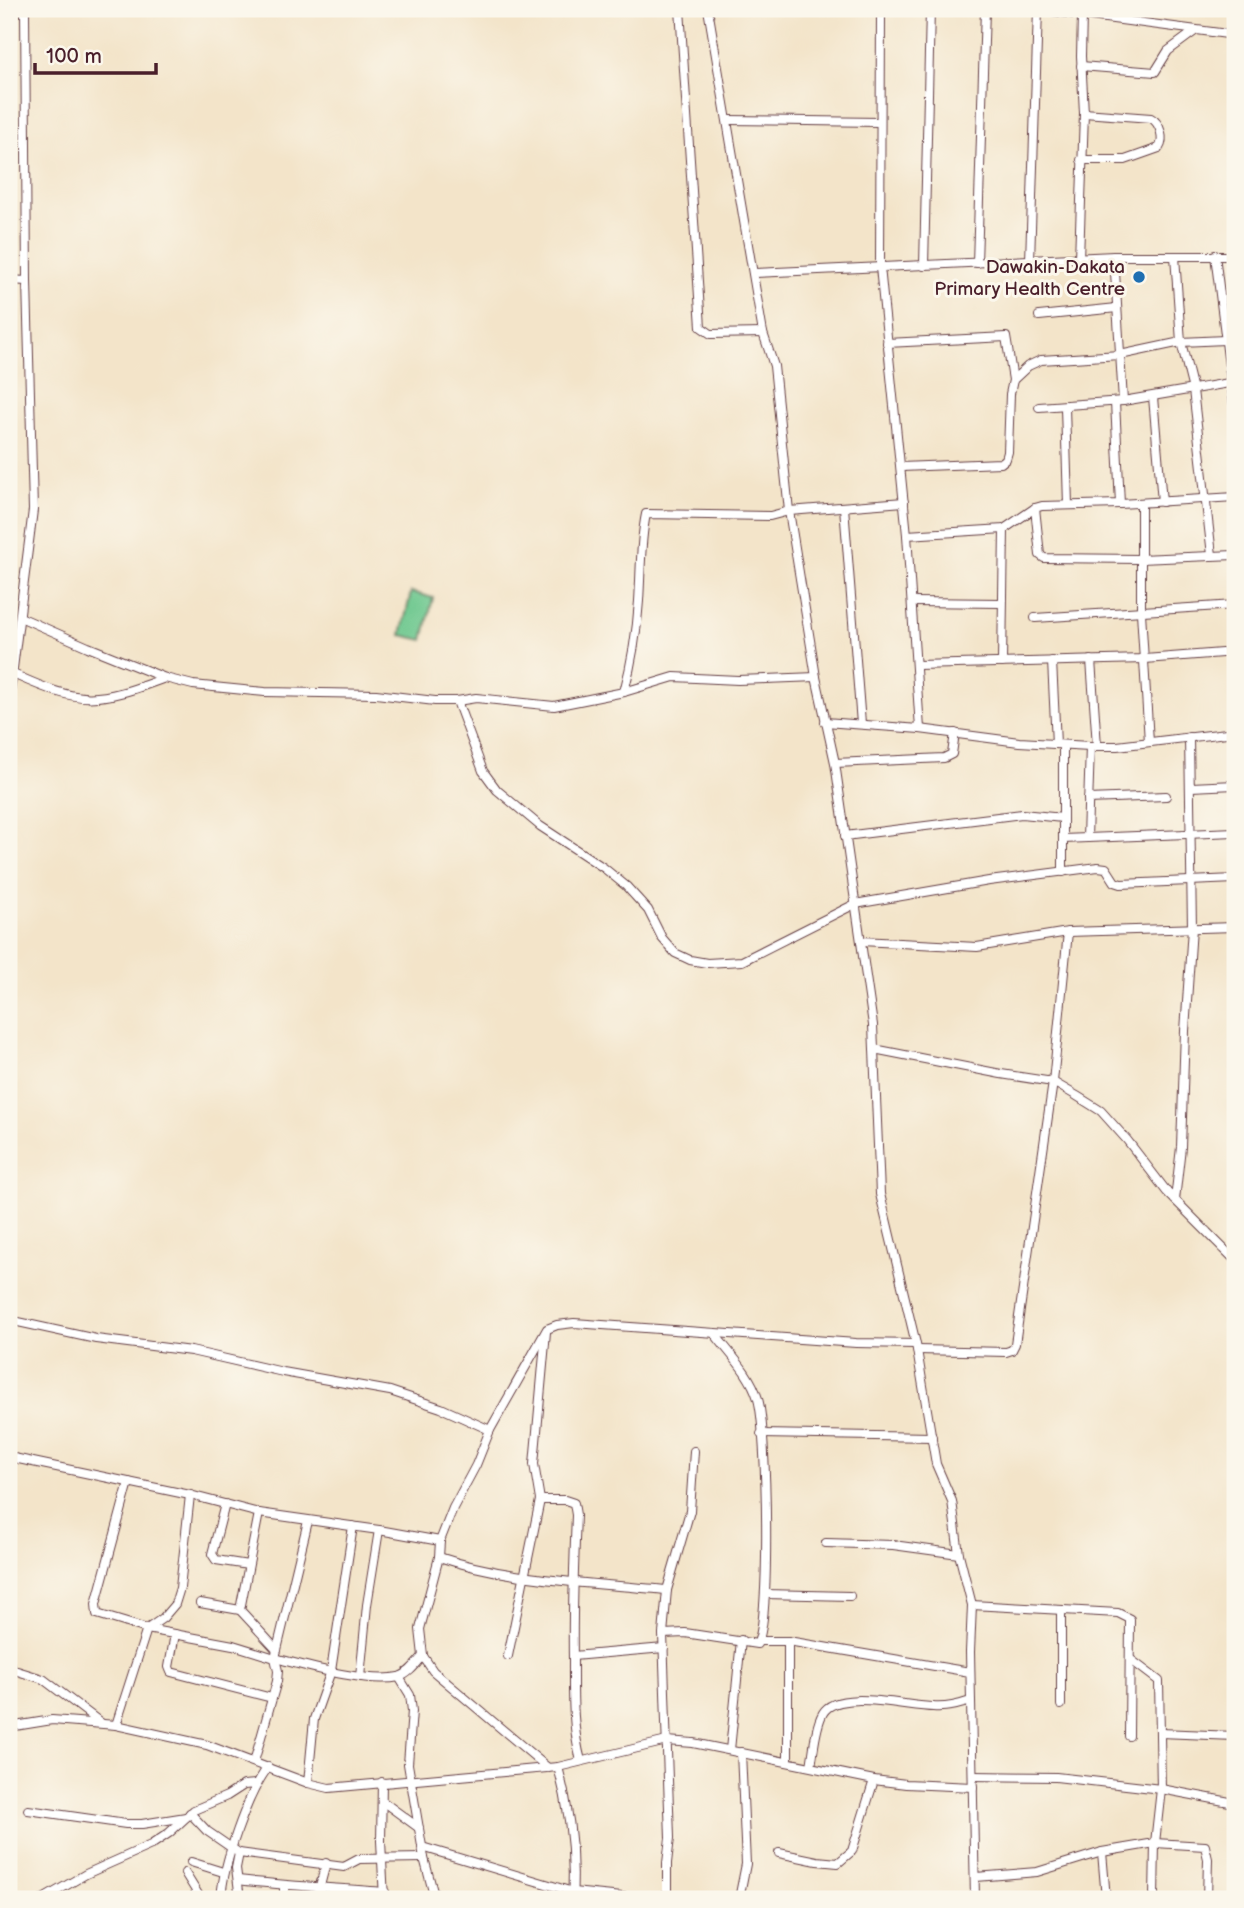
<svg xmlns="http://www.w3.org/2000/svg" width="1244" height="1908" viewBox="0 0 1244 1908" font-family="'Balsamiq Sans',sans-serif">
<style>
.green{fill:#6ec88f;stroke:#5c745d;stroke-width:2}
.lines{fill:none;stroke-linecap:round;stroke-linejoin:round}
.minor-casing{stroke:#633d43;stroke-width:10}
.minor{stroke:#fff;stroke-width:8}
.poi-dot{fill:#1f6fb2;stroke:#fbf7ec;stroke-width:2.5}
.labels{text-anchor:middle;stroke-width:6;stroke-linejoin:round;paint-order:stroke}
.poi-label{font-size:19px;fill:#4a1f2b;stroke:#fbf7ec;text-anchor:end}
</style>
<rect width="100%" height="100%" fill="#fbf7ec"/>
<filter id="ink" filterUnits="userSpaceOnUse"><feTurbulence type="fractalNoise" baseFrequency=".0143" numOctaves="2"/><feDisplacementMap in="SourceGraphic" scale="14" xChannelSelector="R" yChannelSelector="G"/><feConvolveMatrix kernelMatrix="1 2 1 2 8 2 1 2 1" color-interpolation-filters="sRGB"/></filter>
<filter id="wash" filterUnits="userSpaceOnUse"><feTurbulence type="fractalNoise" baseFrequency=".00686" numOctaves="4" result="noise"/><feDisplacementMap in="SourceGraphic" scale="28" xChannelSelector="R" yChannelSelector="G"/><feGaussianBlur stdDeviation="1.57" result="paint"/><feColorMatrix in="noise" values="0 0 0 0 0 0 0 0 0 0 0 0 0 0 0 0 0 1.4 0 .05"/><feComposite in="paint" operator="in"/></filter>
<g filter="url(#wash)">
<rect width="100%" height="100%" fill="#f3e4c9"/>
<path class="green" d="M 411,592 L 433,598 L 423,640 L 401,635 Z"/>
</g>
<g filter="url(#ink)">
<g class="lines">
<defs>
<g id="minor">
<path d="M 680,9 L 701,327 L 711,334 L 763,333"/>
<path d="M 708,9 L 763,333 L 774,366 L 789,511 L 816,677 L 835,763 L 873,1025 L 880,1194 L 916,1344 L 936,1464 L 952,1501 L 959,1554 L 972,1605 L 970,1652 L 975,1899"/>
<path d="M 881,9 L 880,267 L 907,535 L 920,729"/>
<path d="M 1037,9 L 1235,35"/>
<path d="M 1081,66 L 1155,72 L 1168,51 L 1195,31"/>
<path d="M 728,120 L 879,122"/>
<path d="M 1081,160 L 1125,160 L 1159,148 C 1165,139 1160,123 1151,118 L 1084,113"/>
<path d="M 1215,255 L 1235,413"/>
<path d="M 1114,256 L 1123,401"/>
<path d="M 1175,256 L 1181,342 L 1193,390 L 1212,555"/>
<path d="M 1079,259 L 1084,113 L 1081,56 L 1082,15"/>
<path d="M 1030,261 L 1038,9"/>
<path d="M 977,263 L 985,9"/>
<path d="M 924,266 L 930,9"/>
<path d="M 755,273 L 1114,256 L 1235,256"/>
<path d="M 9,280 L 27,281"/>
<path d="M 1039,316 L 1117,308"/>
<path d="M 887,343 L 1006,337 L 1013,380"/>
<path d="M 1153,397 L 1162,502"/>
<path d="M 1115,402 L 1120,504"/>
<path d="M 1039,407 L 1123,401 L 1235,382"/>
<path d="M 1065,407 L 1068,505"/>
<path d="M 901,467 L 1001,463 L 1006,459 L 1008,452 L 1010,394 L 1013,380 L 1028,366 L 1041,360 L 1120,355 L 1181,342 L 1225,340"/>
<path d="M 1141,503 L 1141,612 L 1149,742"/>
<path d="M 844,507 L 861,724"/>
<path d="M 1035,508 L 1040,555 L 1044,558 L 1140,559 L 1235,555"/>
<path d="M 907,535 L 1004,529 L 1035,508 L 1042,506 L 1120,504 L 1235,497"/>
<path d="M 913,602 L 1002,603"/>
<path d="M 20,617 L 88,647 L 165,678 L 193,685 L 265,692 L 376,694 L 435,701 L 457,701 L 476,698 L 554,706 L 624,692 L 674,677 L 738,680 L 816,677"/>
<path d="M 1035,618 L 1235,605"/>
<path d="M 1091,660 L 1097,746"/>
<path d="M 1052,661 L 1056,744"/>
<path d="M 1002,663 L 1004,529"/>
<path d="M 917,665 L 1145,659 L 1235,652"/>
<path d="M 13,674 C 82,705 95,704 165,678"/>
<path d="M 624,692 C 632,662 637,631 639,601 C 641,571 640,543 646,514 L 770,516 L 789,511 L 904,502"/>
<path d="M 9,700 L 33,510 L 27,281 L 25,9"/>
<path d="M 457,701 L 483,771 L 497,790 L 540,826 L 604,868 L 626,886 L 648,910 L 662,938 L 675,953 L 690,960 L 707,963 L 742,961 L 855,904 L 989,881 L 1098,867 L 1106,868 L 1115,882 L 1121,884 L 1235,879"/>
<path d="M 825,722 L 920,729 L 1019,742 L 1090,746 L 1117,746 L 1235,732"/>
<path d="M 835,763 L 944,758 L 952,754 L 955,733"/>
<path d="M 1191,787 L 1235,785"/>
<path d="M 1088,799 L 1166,796"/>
<path d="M 845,836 L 1022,814 L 1063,818"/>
<path d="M 1087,838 L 1090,746"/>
<path d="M 1063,839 L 1235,832"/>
<path d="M 1063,872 L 1063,745"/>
<path d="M 861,941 L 977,947 L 1068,932 L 1235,927"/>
<path d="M 874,1049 L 1001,1074 L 1053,1082 L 1077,1096 L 1101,1111 L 1127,1140 L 1167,1192 L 1235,1260"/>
<path d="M 1175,1200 L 1181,1147 L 1185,1031 L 1192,928 L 1189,737"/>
<path d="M 9,1320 L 96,1339 L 191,1351 L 283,1372 L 390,1391 L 441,1408 L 490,1430"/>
<path d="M 546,1332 L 534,1464 L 540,1500 L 565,1500 L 574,1503 L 576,1515 C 574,1564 572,1612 573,1660 C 573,1695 572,1727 581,1761"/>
<path d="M 918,1350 L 1006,1352 L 1012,1350 L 1015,1344 L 1053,1082 L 1068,932"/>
<path d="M 761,1434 L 932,1437"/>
<path d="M 9,1457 L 190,1495 L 259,1513 L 379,1530 L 440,1541"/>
<path d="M 129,1482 L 96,1604 L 97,1614 L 147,1629 L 233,1645 L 275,1658 L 308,1521"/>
<path d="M 225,1504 L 212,1554 L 216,1560 L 248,1565"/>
<path d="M 259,1513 L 240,1610 L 277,1650"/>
<path d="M 826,1543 L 893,1545 L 959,1554"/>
<path d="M 439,1557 C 510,1581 593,1583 667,1590"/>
<path d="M 765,1594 L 850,1596"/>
<path d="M 200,1603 L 240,1610"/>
<path d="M 972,1605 L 1118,1613 L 1130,1619 L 1129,1736"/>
<path d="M 1061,1612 L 1061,1705"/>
<path d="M 175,1634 L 169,1667 L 171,1672 L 272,1698"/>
<path d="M 663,1634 L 685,1633 L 757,1644 C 771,1622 767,1429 758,1399 C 751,1374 729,1353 714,1333"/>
<path d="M 759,1641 L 788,1641 L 970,1672"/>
<path d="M 508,1656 L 540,1500"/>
<path d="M 573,1656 L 664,1648"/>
<path d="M 1130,1659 L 1159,1681 L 1161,1789 L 1155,1843 L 1154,1899"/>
<path d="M 9,1664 L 14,1670 L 43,1679 L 101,1723"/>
<path d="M 360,1677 L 367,1605 L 379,1530"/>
<path d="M 399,1677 L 410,1695 L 412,1711 L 408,1764 L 424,1858 L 435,1899"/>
<path d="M 116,1725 L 147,1629 L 163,1618 L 175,1604 L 180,1588 L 190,1495"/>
<path d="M 9,1727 L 52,1720 L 116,1725 L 207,1745 L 308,1783 L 329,1788 L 558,1767 L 667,1741 L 693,1743 L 874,1780 L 906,1784 L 973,1787"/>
<path d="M 1160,1733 L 1235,1736"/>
<path d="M 730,1750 L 741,1640"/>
<path d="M 788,1761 L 788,1641"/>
<path d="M 254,1762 L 277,1681 L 278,1671 L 275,1658 C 306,1666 368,1684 399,1677 C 409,1674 416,1664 423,1656"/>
<path d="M 811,1766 C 814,1750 815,1727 823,1713 C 837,1688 908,1707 933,1707 C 947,1708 958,1705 971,1701"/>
<path d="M 558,1767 C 570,1811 575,1854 572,1899"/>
<path d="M 548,1768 L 433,1671 L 423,1656 L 420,1629 L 439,1557 L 440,1541 L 453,1508 L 476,1465 L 490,1430 L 547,1329 L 557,1325 L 574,1323 L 856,1343 L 916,1344"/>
<path d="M 973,1776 L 1056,1777 L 1161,1789 L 1235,1803"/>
<path d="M 382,1782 L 381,1841 L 384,1899"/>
<path d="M 308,1783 L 314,1719 L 331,1671 L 353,1526"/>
<path d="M 382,1801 L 419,1828"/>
<path d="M 28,1810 L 126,1824 L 142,1824 L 186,1817"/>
<path d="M 190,1813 L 207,1831 L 239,1853 L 344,1867 L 359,1859 L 424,1858"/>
<path d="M 422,1847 L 573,1892 L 642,1899"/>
<path d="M 1102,1852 L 1106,1899"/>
<path d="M 239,1853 L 236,1868 L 240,1899"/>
<path d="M 779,1853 L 817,1861 L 838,1863 L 852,1851 L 874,1780"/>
<path d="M 191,1862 L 223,1872"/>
<path d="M 185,1873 L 201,1899"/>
<path d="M 976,1877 L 1037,1872 L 1102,1852 L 1155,1843 L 1205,1846 L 1208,1859 L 1207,1899"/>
<path d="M 238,1880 C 287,1886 336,1888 385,1892"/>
<path d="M 43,1899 L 86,1874 L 151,1845 L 169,1833 L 194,1810 L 227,1796 L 244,1785 L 256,1784"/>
<path d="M 221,1899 C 223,1864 247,1795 268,1767"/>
<path d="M 284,1899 L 284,1885"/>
<path d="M 320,1899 L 320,1886 L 326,1863"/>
<path d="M 667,1899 L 667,1863 L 670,1838 L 663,1634 L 667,1590 L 690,1511 L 694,1451"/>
<path d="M 739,1899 L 746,1864 L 741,1752"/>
</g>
</defs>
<use href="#minor" class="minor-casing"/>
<use href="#minor" class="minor"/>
</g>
</g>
<circle class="poi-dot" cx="1139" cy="277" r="7"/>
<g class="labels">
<g class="poi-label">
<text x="1125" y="273">Dawakin-Dakata<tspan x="1125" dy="22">Primary Health Centre</tspan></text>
</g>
</g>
<rect width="1244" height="1908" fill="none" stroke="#fbf7ec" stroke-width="35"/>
<path d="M35 63v10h121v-10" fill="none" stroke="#4a1f2b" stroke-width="3.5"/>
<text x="46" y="63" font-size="21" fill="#4a1f2b" stroke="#fbf7ec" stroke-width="5" paint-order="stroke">100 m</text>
</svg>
